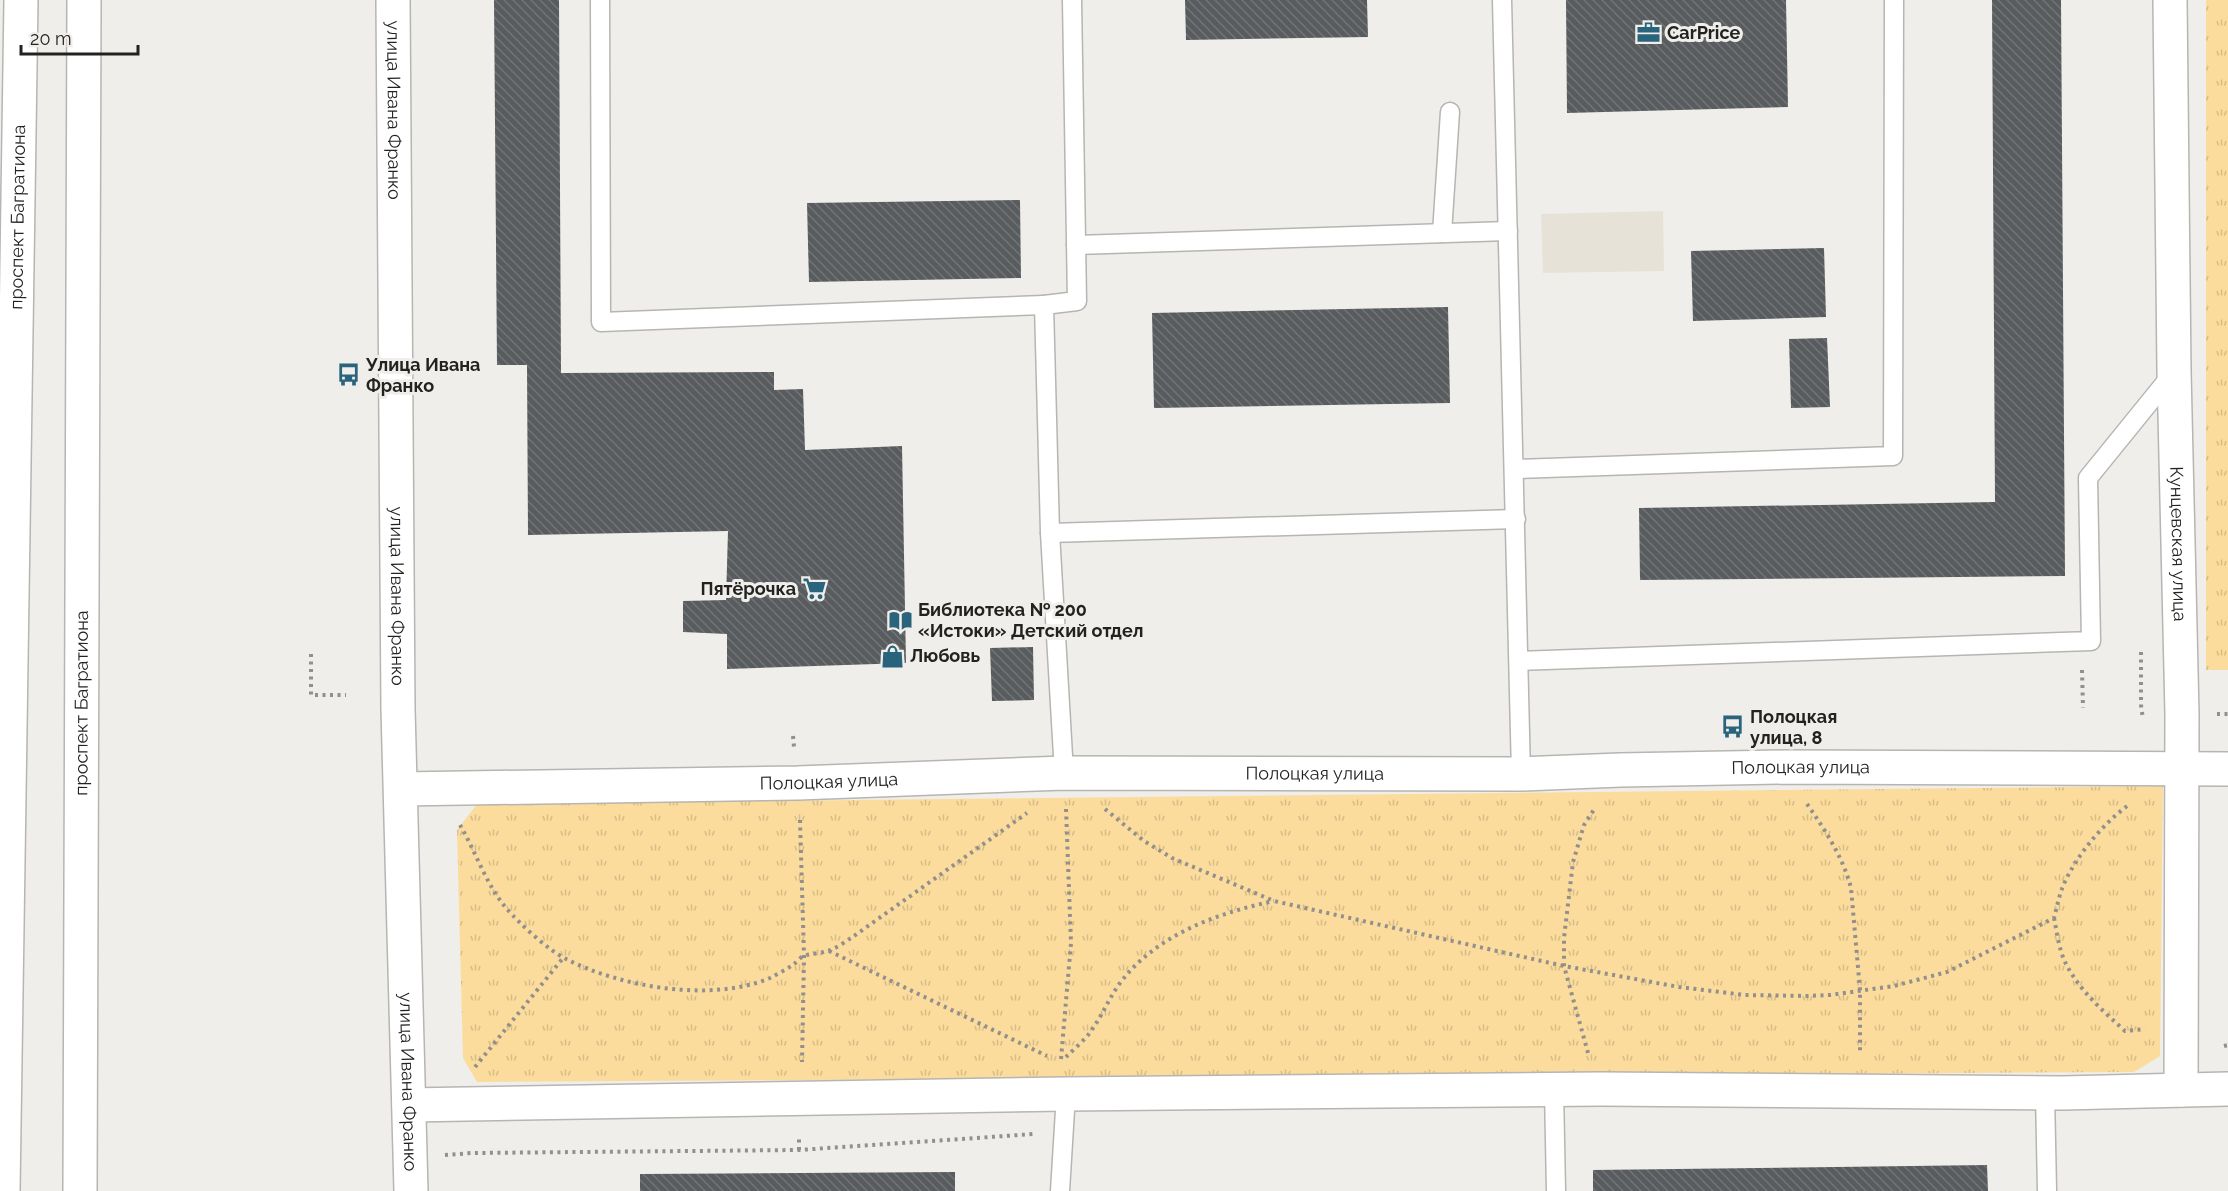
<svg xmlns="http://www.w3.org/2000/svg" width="2228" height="1191" viewBox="0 0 2228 1191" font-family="Raleway,sans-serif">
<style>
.built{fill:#e7e2d7}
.park{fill:url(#park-tufts)}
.building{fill:url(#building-back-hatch)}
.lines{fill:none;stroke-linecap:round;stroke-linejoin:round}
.lane-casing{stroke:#b7b5b1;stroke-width:21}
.street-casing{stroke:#b7b5b1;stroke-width:36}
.secondary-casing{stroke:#b7b5b1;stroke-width:36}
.primary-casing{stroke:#b7b5b1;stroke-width:36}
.path{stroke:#92908d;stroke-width:4;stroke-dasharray:3 4.5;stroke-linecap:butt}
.lane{stroke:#fff;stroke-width:18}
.street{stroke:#fff;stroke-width:33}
.secondary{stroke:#fff;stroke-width:33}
.primary{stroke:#fff;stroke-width:33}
.labels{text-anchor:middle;stroke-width:6;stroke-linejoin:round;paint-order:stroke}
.poi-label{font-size:18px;font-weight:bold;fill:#232220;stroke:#f0eeea;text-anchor:start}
.street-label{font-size:18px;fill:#232220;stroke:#f0eeea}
</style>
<defs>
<pattern id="park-tufts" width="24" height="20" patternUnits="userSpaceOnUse" patternTransform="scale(1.5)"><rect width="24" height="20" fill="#fbdc9d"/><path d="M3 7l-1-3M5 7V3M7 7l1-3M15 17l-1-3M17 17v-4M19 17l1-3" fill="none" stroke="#d7bc87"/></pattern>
<pattern id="building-back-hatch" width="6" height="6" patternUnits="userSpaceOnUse" patternTransform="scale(1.5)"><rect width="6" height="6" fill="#585c5e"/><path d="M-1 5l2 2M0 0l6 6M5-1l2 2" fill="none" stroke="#717476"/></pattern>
</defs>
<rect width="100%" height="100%" fill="#f0eeea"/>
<path class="built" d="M 1663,211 L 1664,271 L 1543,273 L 1541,214 Z"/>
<g class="park">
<rect x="2206" y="0" width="22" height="670"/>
<path d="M 2163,786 L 2160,1056 L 2134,1072 L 477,1082 L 463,1058 L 457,830 L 477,804 Z"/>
</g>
<g class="building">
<path d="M 494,0 L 559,0 L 561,373 L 774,372 L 774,390 L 803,389 L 805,450 L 902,446 L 906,663 L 727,669 L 727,634 L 683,632 L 683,601 L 726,600 L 728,531 L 528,535 L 527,365 L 497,365 Z"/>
<path d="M 1185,0 L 1367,0 L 1368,37 L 1186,40 Z"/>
<path d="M 1566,0 L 1786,0 L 1788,107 L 1567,113 Z"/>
<path d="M 1992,0 L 2061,0 L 2065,576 L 1640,580 L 1639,508 L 1995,502 Z"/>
<path d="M 1020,200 L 1021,278 L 809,282 L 807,203 Z"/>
<path d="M 1824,248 L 1826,317 L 1693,321 L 1691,251 Z"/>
<path d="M 1448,307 L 1450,403 L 1154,408 L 1152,313 Z"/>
<path d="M 1827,338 L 1830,407 L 1791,408 L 1789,339 Z"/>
<path d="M 1033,647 L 1034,700 L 992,701 L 990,648 Z"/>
<path d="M 1987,1165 L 1988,1191 L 1593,1191 L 1593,1170 Z"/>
<path d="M 955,1172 L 955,1191 L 640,1191 L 640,1174 Z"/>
</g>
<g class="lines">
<defs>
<g id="lane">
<path d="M 600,0 L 601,322 L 1044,305"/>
<path d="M 1502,0 L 1521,774"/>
<path d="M 1442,233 L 1450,112"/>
<path d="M 1076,245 L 1508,231"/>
<path d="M 1515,469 L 1893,456 L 1894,0"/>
<path d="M 1050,533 L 1516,519"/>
<path d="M 1519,661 L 2091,641 L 2088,478 L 2174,372"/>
<path d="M 1064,773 L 1050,533 L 1044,305 L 1077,301 L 1072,0"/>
<path d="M 1554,1090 L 1556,1191"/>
<path d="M 2045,1093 L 2047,1191"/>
<path d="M 1060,1191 L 1066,1094"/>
</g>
<g id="street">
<path id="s1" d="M 2170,0 L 2174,371 L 2182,714 L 2181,1090"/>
<path id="s2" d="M 401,789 L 798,783 L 1064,773 L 1521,774 L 1620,770 L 1786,767 L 2228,769"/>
<path d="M 409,1105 L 1066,1094 L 1601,1089 L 2063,1093 L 2228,1089"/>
</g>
<g id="secondary">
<path id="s3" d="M 393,0 L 398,709 L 411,1191"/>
</g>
<g id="primary">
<path id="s4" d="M 3,1191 L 21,0"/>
<path id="s5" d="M 80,1191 L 84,0"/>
</g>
</defs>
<use href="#lane" class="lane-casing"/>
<use href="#street" class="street-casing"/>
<use href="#secondary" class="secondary-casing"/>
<use href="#primary" class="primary-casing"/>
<g class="path">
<path d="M 2141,652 L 2141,705 L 2143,719"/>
<path d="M 311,654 L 311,695 L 346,695"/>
<path d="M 2082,670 L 2083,708"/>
<path d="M 2217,714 L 2228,714"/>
<path d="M 793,736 L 794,747"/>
<path d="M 1807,804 C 1825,830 1843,857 1851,888 L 1860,990 L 1860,1054"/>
<path d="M 1105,809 L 1144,841 L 1172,858 L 1274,901 L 1564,966 L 1679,987 L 1745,995 L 1807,996 L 1830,995 L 1894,986 L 1947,972 L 2054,918 C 2057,907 2059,896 2063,886 C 2076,856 2101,826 2127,806"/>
<path d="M 800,820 L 804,956 L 802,1062"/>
<path d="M 460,825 C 476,852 486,885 507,909 C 520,924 548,950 566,959 C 621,987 711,1003 770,978 C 778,974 787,969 794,964 C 797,962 800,957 804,956 C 811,953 820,954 827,951 C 836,949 846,941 854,936 L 1027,813"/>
<path d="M 2054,918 C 2057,933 2059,950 2066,964 C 2080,991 2103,1011 2125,1031 L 2145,1029"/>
<path d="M 829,951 L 1047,1056"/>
<path d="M 2224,1046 L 2228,1045"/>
<path d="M 1588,1053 L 1564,966 L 1564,938 L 1573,862 L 1584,825 L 1595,808"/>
<path d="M 1066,1057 C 1074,1049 1085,1040 1091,1031 C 1102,1016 1109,998 1120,983 C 1156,935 1217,913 1274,901"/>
<path d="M 1061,1059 L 1071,943 L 1066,809"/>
<path d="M 475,1067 L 563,958"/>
<path d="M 799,1150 L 799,1135"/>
<path d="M 445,1155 L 472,1153 L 799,1150 L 1034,1134"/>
</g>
<use href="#lane" class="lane"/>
<use href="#street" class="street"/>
<use href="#secondary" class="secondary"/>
<use href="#primary" class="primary"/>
</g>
<defs>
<symbol id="office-bare" viewBox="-9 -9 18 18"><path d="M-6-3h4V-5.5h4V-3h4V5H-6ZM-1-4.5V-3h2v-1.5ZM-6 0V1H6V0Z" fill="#29637c" stroke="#f0eeea" stroke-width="2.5" paint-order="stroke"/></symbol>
<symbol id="bus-bare" viewBox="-9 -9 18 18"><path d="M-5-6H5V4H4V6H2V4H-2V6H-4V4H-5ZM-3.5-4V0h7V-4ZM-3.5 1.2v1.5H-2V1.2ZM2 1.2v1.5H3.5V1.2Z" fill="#29637c" stroke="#f0eeea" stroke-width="2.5" paint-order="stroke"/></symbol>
<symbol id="supermarket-bare" viewBox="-9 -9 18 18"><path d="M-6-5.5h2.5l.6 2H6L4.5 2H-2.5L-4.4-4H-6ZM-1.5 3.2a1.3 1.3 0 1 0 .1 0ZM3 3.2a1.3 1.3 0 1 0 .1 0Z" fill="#29637c" stroke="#f0eeea" stroke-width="2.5" paint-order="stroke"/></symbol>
<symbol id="library-bare" viewBox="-9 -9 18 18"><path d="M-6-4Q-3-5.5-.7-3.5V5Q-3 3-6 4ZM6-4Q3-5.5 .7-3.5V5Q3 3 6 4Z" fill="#29637c" stroke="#f0eeea" stroke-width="2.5" paint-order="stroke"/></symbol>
<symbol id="shop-bare" viewBox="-9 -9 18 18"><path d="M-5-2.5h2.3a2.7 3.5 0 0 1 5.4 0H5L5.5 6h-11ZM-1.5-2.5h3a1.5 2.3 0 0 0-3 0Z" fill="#29637c" stroke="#f0eeea" stroke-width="2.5" paint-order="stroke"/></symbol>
</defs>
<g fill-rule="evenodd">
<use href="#office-bare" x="1632" y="16" width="33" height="33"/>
<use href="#bus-bare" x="332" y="358" width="33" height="33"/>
<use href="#supermarket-bare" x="798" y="572" width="33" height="33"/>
<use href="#library-bare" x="884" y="604" width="33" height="33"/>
<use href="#shop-bare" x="876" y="640" width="33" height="33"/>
<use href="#bus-bare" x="1716" y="710" width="33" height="33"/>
</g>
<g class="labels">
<g class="poi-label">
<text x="1667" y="39">CarPrice</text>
<text x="366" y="371">Улица Ивана<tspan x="366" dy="21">Франко</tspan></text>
<text x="796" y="595" text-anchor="end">Пятёрочка</text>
<text x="918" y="616">Библиотека № 200<tspan x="918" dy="21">«Истоки» Детский отдел</tspan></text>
<text x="910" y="662">Любовь</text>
<text x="1750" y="723">Полоцкая<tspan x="1750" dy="21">улица, 8</tspan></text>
</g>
<g class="street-label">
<text dy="6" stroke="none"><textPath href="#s3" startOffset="110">улица Ивана Франко</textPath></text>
<text dy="6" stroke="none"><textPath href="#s4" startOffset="974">проспект Багратиона</textPath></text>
<text dy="6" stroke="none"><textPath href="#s1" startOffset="544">Кунцевская улица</textPath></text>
<text dy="6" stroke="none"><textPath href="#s3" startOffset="596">улица Ивана Франко</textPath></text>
<text dy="6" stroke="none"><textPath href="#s5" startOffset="488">проспект Багратиона</textPath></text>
<text dy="6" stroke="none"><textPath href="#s2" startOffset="1400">Полоцкая улица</textPath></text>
<text dy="6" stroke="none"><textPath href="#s2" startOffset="914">Полоцкая улица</textPath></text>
<text dy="6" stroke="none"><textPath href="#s2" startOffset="428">Полоцкая улица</textPath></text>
<text dy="6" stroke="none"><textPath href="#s3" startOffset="1082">улица Ивана Франко</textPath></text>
</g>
</g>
<path d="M21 45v9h117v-9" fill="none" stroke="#232220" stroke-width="3"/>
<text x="30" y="45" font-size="18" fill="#232220" stroke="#f0eeea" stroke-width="4.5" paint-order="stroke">20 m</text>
</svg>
